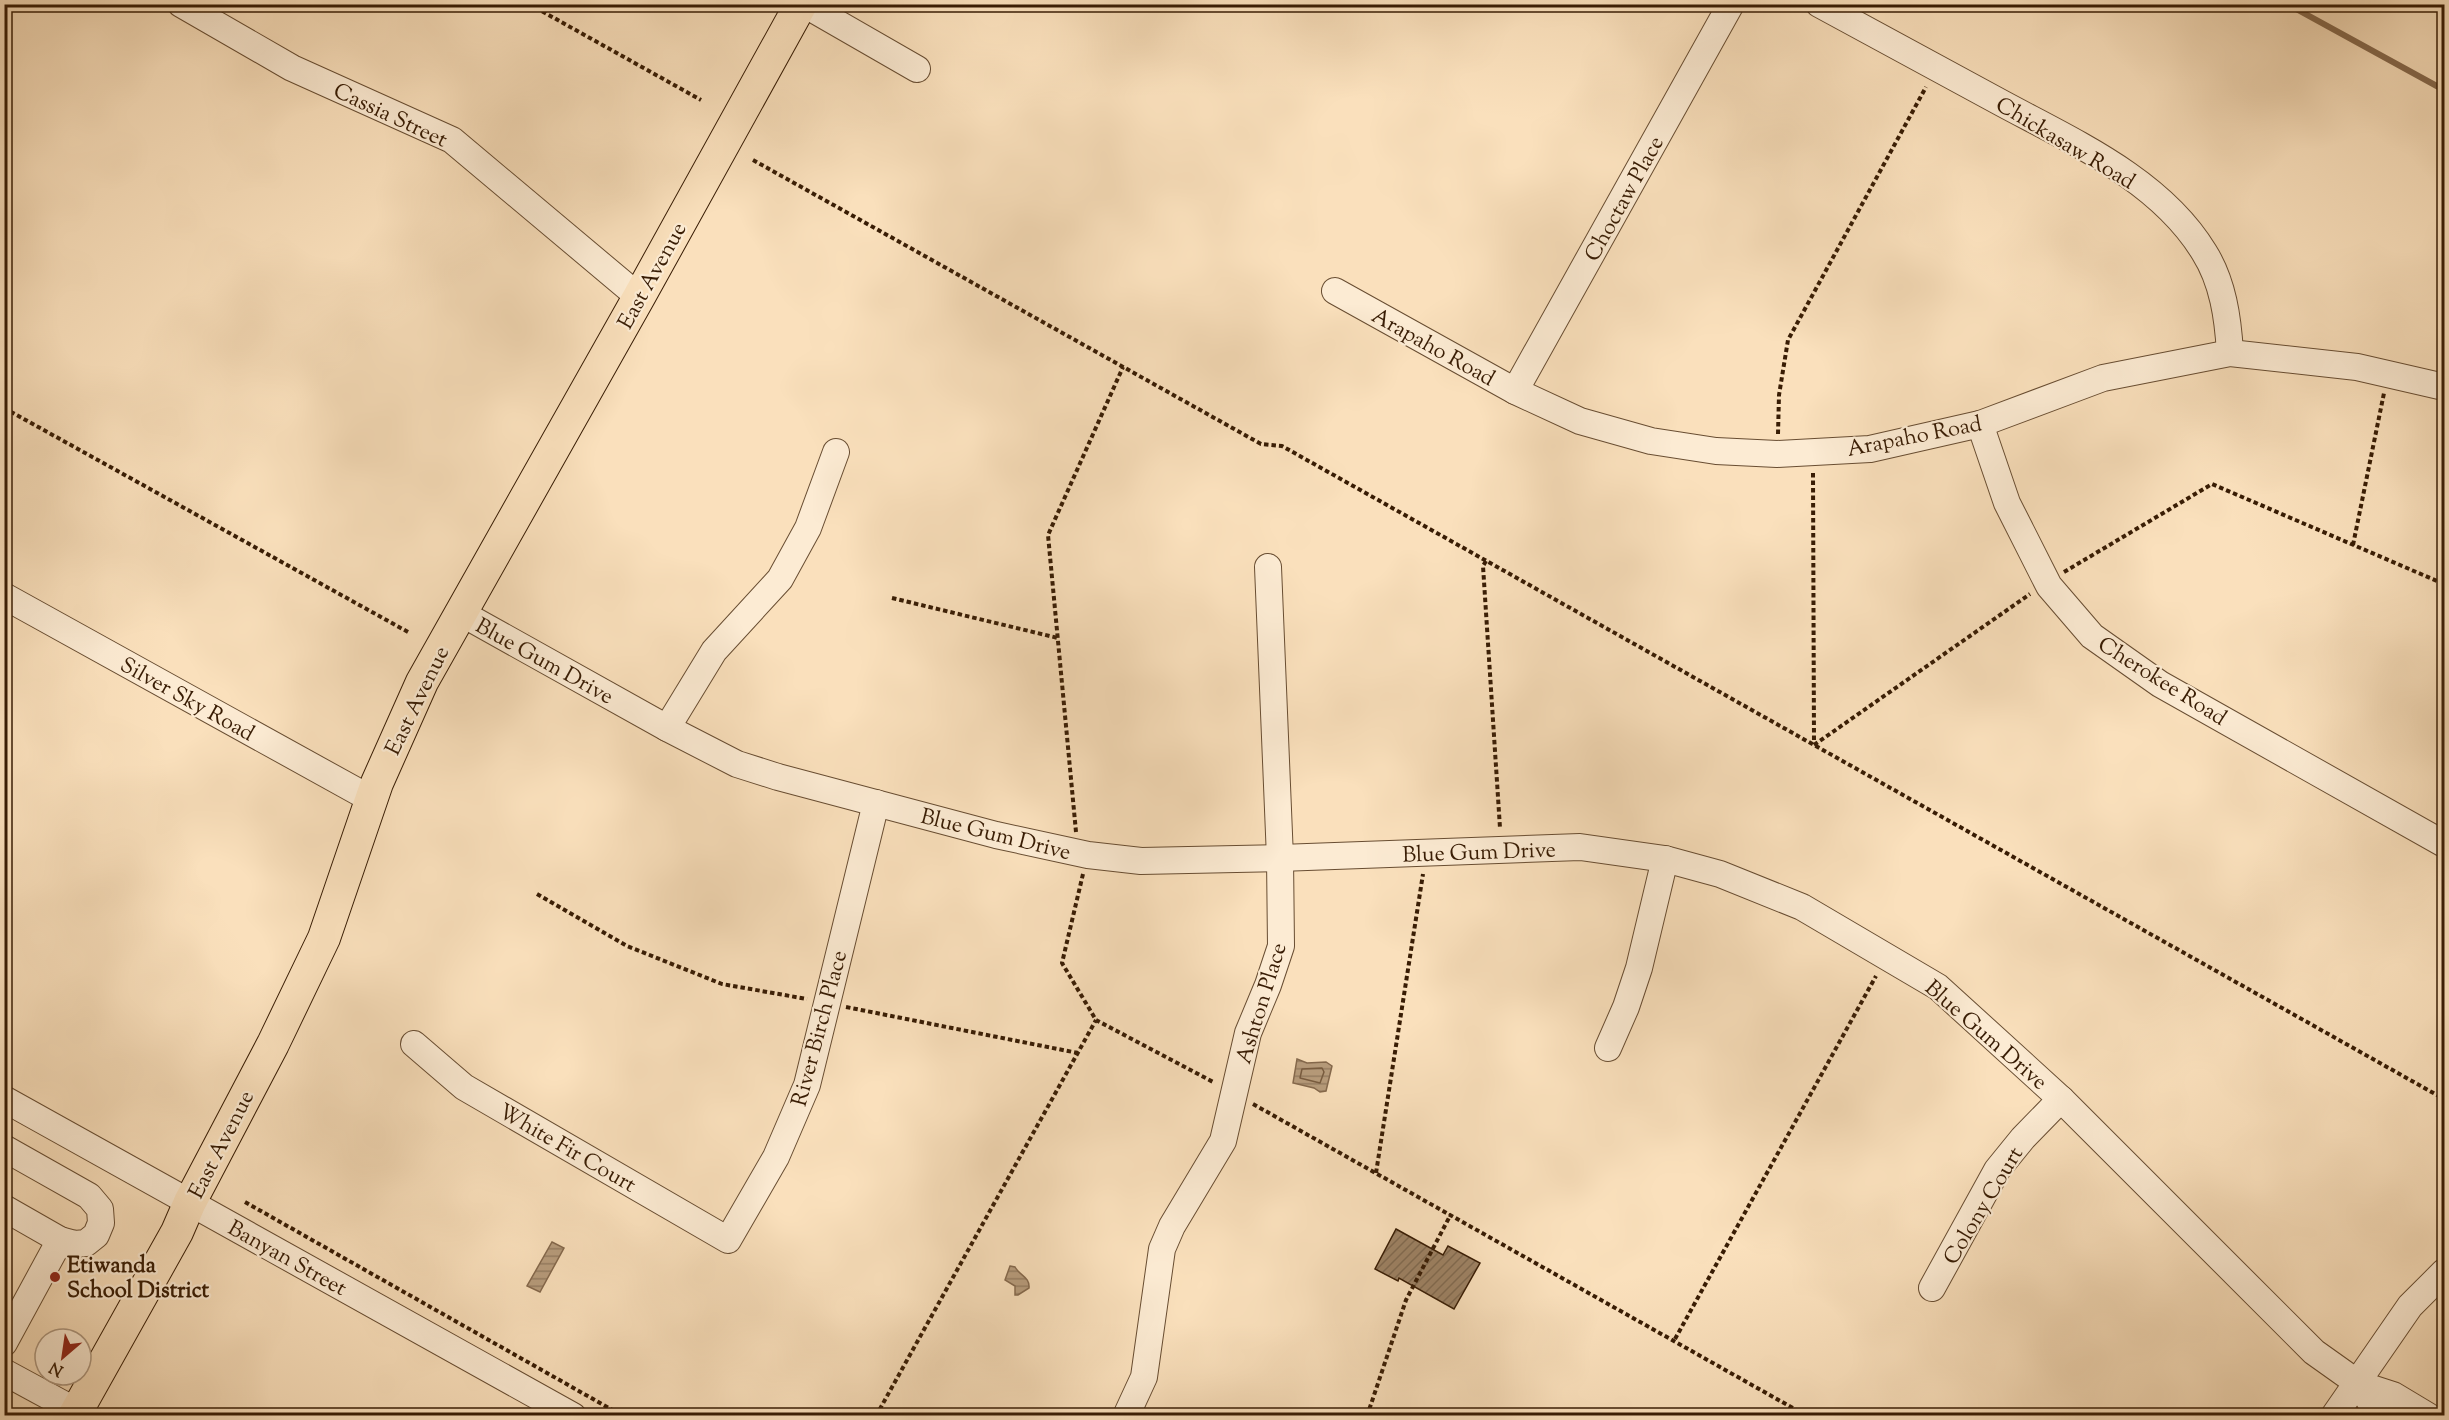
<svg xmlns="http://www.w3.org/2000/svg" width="2449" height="1420" viewBox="0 0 2449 1420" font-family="'Sorts Mill Goudy',serif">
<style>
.water{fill:url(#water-rules);stroke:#85694d;stroke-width:1.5}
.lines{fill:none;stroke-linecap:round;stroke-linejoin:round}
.shore{stroke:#785c40;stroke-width:1.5}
.stream{stroke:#85694d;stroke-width:6}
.building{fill:url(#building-hatch);stroke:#381c04;stroke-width:1.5}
.minor-casing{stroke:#684d32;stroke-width:28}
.major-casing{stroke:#381c04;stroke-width:34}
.path{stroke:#381c04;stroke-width:4;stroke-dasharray:4.5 3;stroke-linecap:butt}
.minor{stroke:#fcebd3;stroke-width:26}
.major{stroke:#fae0bc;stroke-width:32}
.poi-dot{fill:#8f2418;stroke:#fcebd3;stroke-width:2}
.labels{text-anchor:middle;stroke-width:4.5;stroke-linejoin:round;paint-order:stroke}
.street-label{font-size:22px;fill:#381c04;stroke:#fcebd3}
.poi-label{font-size:22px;font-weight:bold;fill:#381c04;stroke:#fcebd3;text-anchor:start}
</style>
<defs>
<pattern id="water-rules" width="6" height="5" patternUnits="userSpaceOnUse" patternTransform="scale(1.5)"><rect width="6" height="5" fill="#b89d7d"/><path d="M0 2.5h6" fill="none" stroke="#977f64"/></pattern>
<pattern id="building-hatch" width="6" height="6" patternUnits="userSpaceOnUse" patternTransform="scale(1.5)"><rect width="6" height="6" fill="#9d8264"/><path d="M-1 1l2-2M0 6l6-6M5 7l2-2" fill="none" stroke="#816a50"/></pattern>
</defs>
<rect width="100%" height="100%" fill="#fae0bc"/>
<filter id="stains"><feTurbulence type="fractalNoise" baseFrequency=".00333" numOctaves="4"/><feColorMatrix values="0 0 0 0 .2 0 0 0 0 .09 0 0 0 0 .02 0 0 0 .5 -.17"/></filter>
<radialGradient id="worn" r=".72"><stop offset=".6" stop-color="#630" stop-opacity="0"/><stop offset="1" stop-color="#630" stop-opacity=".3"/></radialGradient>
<g class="water">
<path d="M 1297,1059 L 1307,1063 L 1326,1062 L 1332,1066 L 1326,1091 L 1320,1092 L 1314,1088 L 1293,1083 Z"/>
<path d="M 552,1242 L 564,1248 L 540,1292 L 527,1286 Z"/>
<path d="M 1010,1266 L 1015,1267 C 1020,1276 1030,1277 1029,1288 L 1018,1295 L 1015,1295 L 1015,1286 L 1005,1280 Z"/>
</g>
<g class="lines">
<path class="shore" d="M 1322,1068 L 1324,1072 L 1320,1083 L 1300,1078 L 1302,1069 Z"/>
<path class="stream" d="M 2287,4 L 2444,90"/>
</g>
<path class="building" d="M 1396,1229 L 1443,1255 L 1448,1246 L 1480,1263 L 1454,1309 L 1399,1278 L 1398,1281 L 1375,1269 Z"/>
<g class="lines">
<defs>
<g id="minor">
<path d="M 181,4 L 292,68 L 452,140 L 639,297"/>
<path d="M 804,4 L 917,69"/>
<path d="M 1819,4 C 1878,36 1937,68 1996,100 C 2069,140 2159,178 2204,252 C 2223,282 2228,318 2230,353"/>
<path d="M 1335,291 L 1515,391 L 1580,421 L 1651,441 L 1716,451 L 1777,454 L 1870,449 L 1980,424 L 2103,378 L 2230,353 L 2357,367 L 2444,387"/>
<path d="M 1515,391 L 1731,4"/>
<path d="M 1980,424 L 2007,503 L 2049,586 L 2092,636 L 2160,684 L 2444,844"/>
<path d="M 4,596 L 371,799"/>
<path d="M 461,613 L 667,728 L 737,764 L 778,777 L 996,835 L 1088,855 L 1141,861 L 1280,858 L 1580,847 L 1665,859 L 1720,874 L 1802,907 L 1938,987 L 2061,1099 L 2314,1352 L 2359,1384 L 2393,1395 L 2428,1416"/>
<path d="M 667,728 L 714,651 L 780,579 L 808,528 L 836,452"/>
<path d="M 414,1044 L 464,1087 L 728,1240 L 776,1157 L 807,1085 L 876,803"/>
<path d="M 1608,1048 L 1626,1007 L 1639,968 L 1665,859"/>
<path d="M 4,1099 L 573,1416"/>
<path d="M 4,1148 L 89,1196 L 100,1209 L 101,1223 L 96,1235 L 86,1243 L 75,1244 L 60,1240 L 4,1343"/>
<path d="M 4,1208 L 60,1240"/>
<path d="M 1932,1288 L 1997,1170 L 2023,1138 L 2061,1099"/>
<path d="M 4,1372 L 76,1411"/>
<path d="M 2359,1384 L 2379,1416"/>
<path d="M 1126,1416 L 1144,1377 L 1162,1249 L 1172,1226 L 1223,1141 L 1248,1033 L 1268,985 L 1281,946 L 1280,858 L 1268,567"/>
<path d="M 2334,1416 L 2410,1306 L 2444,1272"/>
</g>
<path id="major" d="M 74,1416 L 177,1232 L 190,1202 L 273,1044 L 324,938 L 377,783 L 422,682 L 639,297 L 801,4"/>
</defs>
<use href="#minor" class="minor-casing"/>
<use href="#major" class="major-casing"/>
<g class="path">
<path d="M 529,4 L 701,100"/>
<path d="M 753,160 L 1261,444 L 1282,446 L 2444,1099"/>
<path d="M 4,408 L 408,632"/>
<path d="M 1778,434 L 1779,395 L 1788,340 L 1926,87"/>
<path d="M 1813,473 L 1814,744"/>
<path d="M 2353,545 L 2384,393"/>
<path d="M 1486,561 L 1483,566 L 1500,828"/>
<path d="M 2064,572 L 2212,484 L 2444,584"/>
<path d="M 892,598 L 1058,638"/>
<path d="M 1814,745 L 2030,594"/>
<path d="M 1076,832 L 1048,535 L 1123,367"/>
<path d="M 1083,874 L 1062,963 L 1096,1020 L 1215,1083"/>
<path d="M 537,894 L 627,946 L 722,984 L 807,999"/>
<path d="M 846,1007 L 1078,1053"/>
<path d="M 1253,1104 L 1807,1416"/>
<path d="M 1376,1173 L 1423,874"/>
<path d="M 245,1202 L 623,1416"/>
<path d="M 1675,1339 L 1876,976"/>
<path d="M 876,1416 L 1096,1020"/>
<path d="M 1367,1416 L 1406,1300 L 1451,1214"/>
</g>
<use href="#minor" class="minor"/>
<use href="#major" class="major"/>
</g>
<circle class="poi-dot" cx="55" cy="1277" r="6"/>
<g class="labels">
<g class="street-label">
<text transform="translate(391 114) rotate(25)" y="8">Cassia Street</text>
<text transform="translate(2066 142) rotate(31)" y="8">Chickasaw Road</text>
<text transform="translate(1623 198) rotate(-61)" y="8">Choctaw Place</text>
<text transform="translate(651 275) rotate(-61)" y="8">East Avenue</text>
<text transform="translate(1434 346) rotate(29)" y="8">Arapaho Road</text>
<text transform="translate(1914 435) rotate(-11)" y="8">Arapaho Road</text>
<text transform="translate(545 660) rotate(29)" y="8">Blue Gum Drive</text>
<text transform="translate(2163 680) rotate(32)" y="8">Cherokee Road</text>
<text transform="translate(188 698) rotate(29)" y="8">Silver Sky Road</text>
<text transform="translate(416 700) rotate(-64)" y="8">East Avenue</text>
<text transform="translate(996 833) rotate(14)" y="8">Blue Gum Drive</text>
<text transform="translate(1479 851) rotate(-2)" y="8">Blue Gum Drive</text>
<text transform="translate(1260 1003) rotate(-73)" y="8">Ashton Place</text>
<text transform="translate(818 1028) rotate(-75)" y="8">River Birch Place</text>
<text transform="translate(1987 1034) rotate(41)" y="8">Blue Gum Drive</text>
<text transform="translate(220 1144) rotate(-63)" y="8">East Avenue</text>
<text transform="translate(568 1147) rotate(30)" y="8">White Fir Court</text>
<text transform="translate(1982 1205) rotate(-59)" y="8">Colony Court</text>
<text transform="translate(288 1257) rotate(29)" y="8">Banyan Street</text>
</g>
<g class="poi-label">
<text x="67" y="1272">Etiwanda<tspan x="67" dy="25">School District</tspan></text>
</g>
</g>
<rect width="2449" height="1420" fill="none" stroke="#fae0bc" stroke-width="24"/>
<rect x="6" y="6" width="2437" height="1408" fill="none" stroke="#381c04" stroke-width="3"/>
<rect x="12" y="12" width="2425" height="1396" fill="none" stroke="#381c04" stroke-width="1.5"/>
<g transform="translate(63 1357) rotate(209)"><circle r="28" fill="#fcebd3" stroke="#ae9880" stroke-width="1.5"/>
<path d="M0-4.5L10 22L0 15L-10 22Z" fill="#8f2418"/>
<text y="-9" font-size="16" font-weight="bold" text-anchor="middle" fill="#381c04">N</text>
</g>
<rect width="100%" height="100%" filter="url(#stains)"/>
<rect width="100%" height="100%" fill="url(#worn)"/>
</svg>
